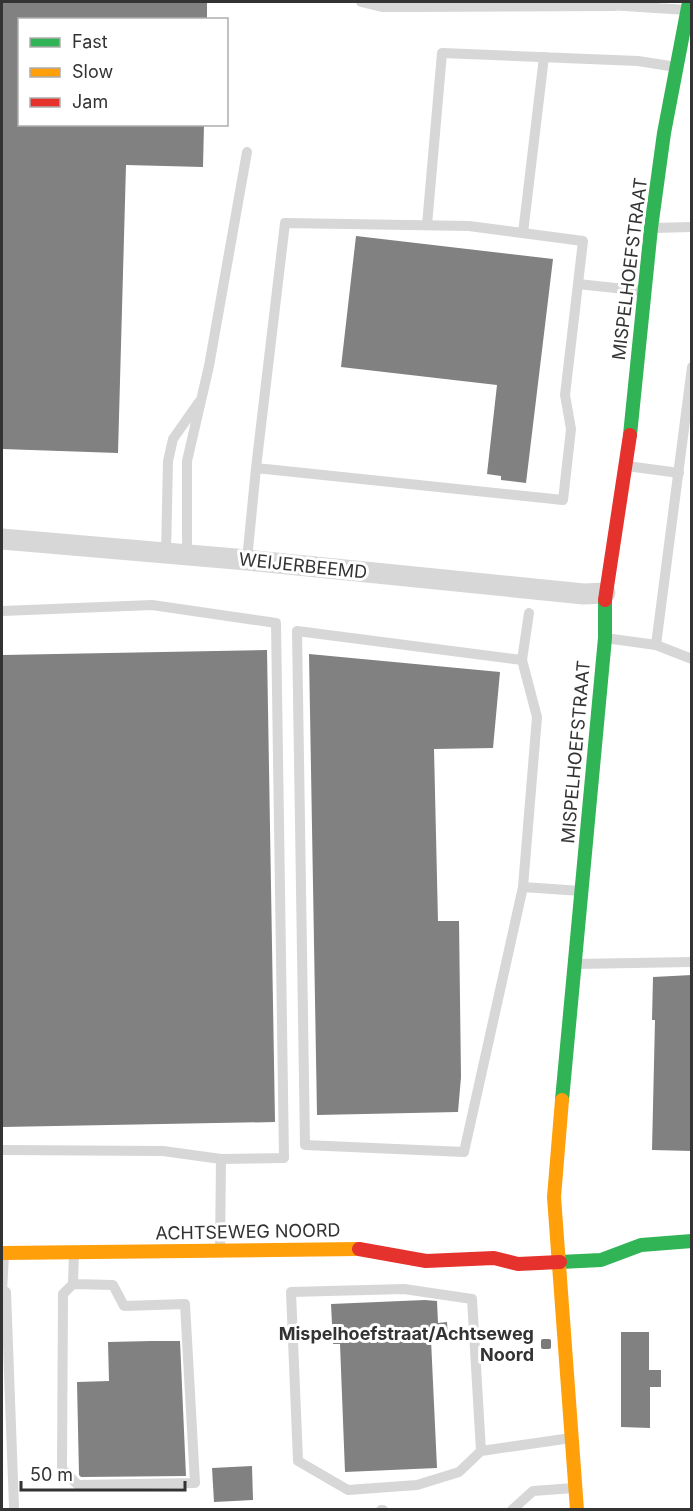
<svg xmlns="http://www.w3.org/2000/svg" width="693" height="1511" viewBox="0 0 693 1511" font-family="Inter,sans-serif">
<style>
.building{fill:#818181}
.lines{fill:none;stroke-linecap:round;stroke-linejoin:round}
.lane{stroke:#d7d7d7;stroke-width:10}
.street{stroke:#d7d7d7;stroke-width:21}
.fast{stroke:#30b455;stroke-width:14}
.slow{stroke:#ff9f0a;stroke-width:14}
.jam{stroke:#e5322d;stroke-width:14}
.poi-dot{fill:#7a7a7a;stroke:#fff;stroke-width:2}
.labels{text-anchor:middle;stroke-width:6;stroke-linejoin:round;paint-order:stroke}
.street-label{font-size:18px;fill:#333;stroke:#fff}
.poi-label{font-size:18px;font-weight:bold;fill:#333;stroke:#fff;text-anchor:end}
</style>
<rect width="100%" height="100%" fill="#fff"/>
<g class="building">
<path d="M 2,2 L 207,2 L 207,20 L 20,20 L 20,124 L 204,124 L 203,167 L 126,165 L 118,453 L 2,449 Z"/>
<path d="M 356,236 L 553,259 L 526,483 L 501,480 L 501,476 L 487,474 L 497,385 L 341,367 Z"/>
<path d="M 267,650 L 275,1122 L 2,1127 L 2,655 Z"/>
<path d="M 309,654 L 500,672 L 493,748 L 434,749 L 438,921 L 459,921 L 461,1077 L 458,1112 L 317,1115 Z"/>
<path d="M 692,975 L 692,1151 L 652,1150 L 655,1020 L 652,1020 L 653,977 Z"/>
<path d="M 425,1300 L 437,1301 L 438,1323 L 447,1322 L 448,1339 L 431,1340 L 437,1468 L 345,1472 L 340,1344 L 333,1344 L 331,1304 Z"/>
<path d="M 621,1332 L 649,1332 L 649,1370 L 661,1370 L 661,1387 L 650,1387 L 650,1428 L 621,1427 Z"/>
<path d="M 152,1341 L 180,1341 L 186,1476 L 81,1477 L 79,1475 L 77,1382 L 109,1381 L 108,1342 Z"/>
<path d="M 252,1466 L 253,1500 L 214,1502 L 212,1468 Z"/>
</g>
<g class="lines">
<g class="lane">
<path d="M 361,2 L 382,7 L 408,7 L 615,6"/>
<path d="M 609,5 L 687,10"/>
<path d="M 427,225 L 442,53 L 638,61 L 676,67"/>
<path d="M 652,228 L 692,227"/>
<path d="M 523,233 L 544,57"/>
<path d="M 578,284 L 643,291"/>
<path d="M 627,466 L 679,473"/>
<path d="M 166,553 L 168,461 L 173,439 L 199,402"/>
<path d="M 187,555 L 187,461 L 209,366 L 247,152"/>
<path d="M 247,560 L 256,468 L 563,500 L 571,429 L 565,395 L 583,241 L 469,226 L 285,223 L 256,468"/>
<path d="M 2,611 L 152,605 L 276,623 L 284,1158 L 221,1159 L 163,1151 L 2,1150"/>
<path d="M 605,638 L 656,645 L 692,659"/>
<path d="M 656,645 L 692,367"/>
<path d="M 522,660 L 529,613"/>
<path d="M 523,887 L 537,717 L 522,660 L 297,631 L 305,1145 L 464,1152 L 523,887 L 581,891"/>
<path d="M 574,964 L 692,962"/>
<path d="M 220,1250 L 221,1159"/>
<path d="M 73,1284 L 113,1285 L 124,1306 L 185,1304 L 195,1483 L 78,1485 L 62,1469 L 63,1294 L 73,1284 L 74,1253"/>
<path d="M 2,1292 L 6,1292 L 14,1507"/>
<path d="M 2,1292 L 4,1254"/>
<path d="M 481,1451 L 472,1299 L 404,1289 L 291,1292 L 298,1461 L 348,1490 L 417,1485 L 459,1472 L 481,1451 L 571,1438"/>
<path d="M 381,1510 L 383,1510"/>
<path d="M 512,1510 L 533,1491 L 574,1488"/>
</g>
<path class="street" d="M 2,539 L 247,560 L 584,594 L 605,593"/>
<g class="fast">
<path d="M 630,435 L 651,228 L 664,133 L 689,2"/>
<path d="M 562,1100 L 605,638 L 605,600"/>
<path d="M 560,1262 L 601,1260 L 641,1245 L 692,1241"/>
</g>
<g class="slow">
<path d="M 562,1100 L 554,1197 L 577,1510"/>
<path d="M 2,1253 L 359,1249"/>
</g>
<g class="jam">
<path d="M 605,600 L 630,435"/>
<path d="M 359,1249 L 426,1261 L 494,1258 L 518,1264 L 560,1262"/>
</g>
</g>
<rect class="poi-dot" x="540" y="1338" width="12" height="12" rx="3"/>
<g class="labels">
<g class="street-label">
<text transform="translate(630 269) rotate(-83)" y="6">MISPELHOEFSTRAAT</text>
<text transform="translate(303 566) rotate(6)" y="6">WEIJERBEEMD</text>
<text transform="translate(576 752) rotate(-85)" y="6">MISPELHOEFSTRAAT</text>
<text transform="translate(248 1232) rotate(-1)" y="6">ACHTSEWEG NOORD</text>
</g>
<g class="poi-label">
<text x="534" y="1340">Mispelhoefstraat/Achtseweg<tspan x="534" dy="21">Noord</tspan></text>
</g>
</g>
<rect width="693" height="1511" fill="none" stroke="#333333" stroke-width="6"/>
<rect x="18" y="18" width="210" height="108" fill="#ffffff" stroke="#adadad" stroke-width="1.5"/>
<rect x="30" y="38" width="30" height="9" fill="#30b455" stroke="#adadad" stroke-width="1.5"/>
<text x="72" y="48" font-size="18" fill="#333333">Fast</text>
<rect x="30" y="68" width="30" height="9" fill="#ff9f0a" stroke="#adadad" stroke-width="1.5"/>
<text x="72" y="78" font-size="18" fill="#333333">Slow</text>
<rect x="30" y="98" width="30" height="9" fill="#e5322d" stroke="#adadad" stroke-width="1.5"/>
<text x="72" y="108" font-size="18" fill="#333333">Jam</text>
<path d="M21 1481v9h164v-9" fill="none" stroke="#333333" stroke-width="3"/>
<text x="30" y="1481" font-size="18" fill="#333333" stroke="#ffffff" stroke-width="4.5" paint-order="stroke">50 m</text>
</svg>
